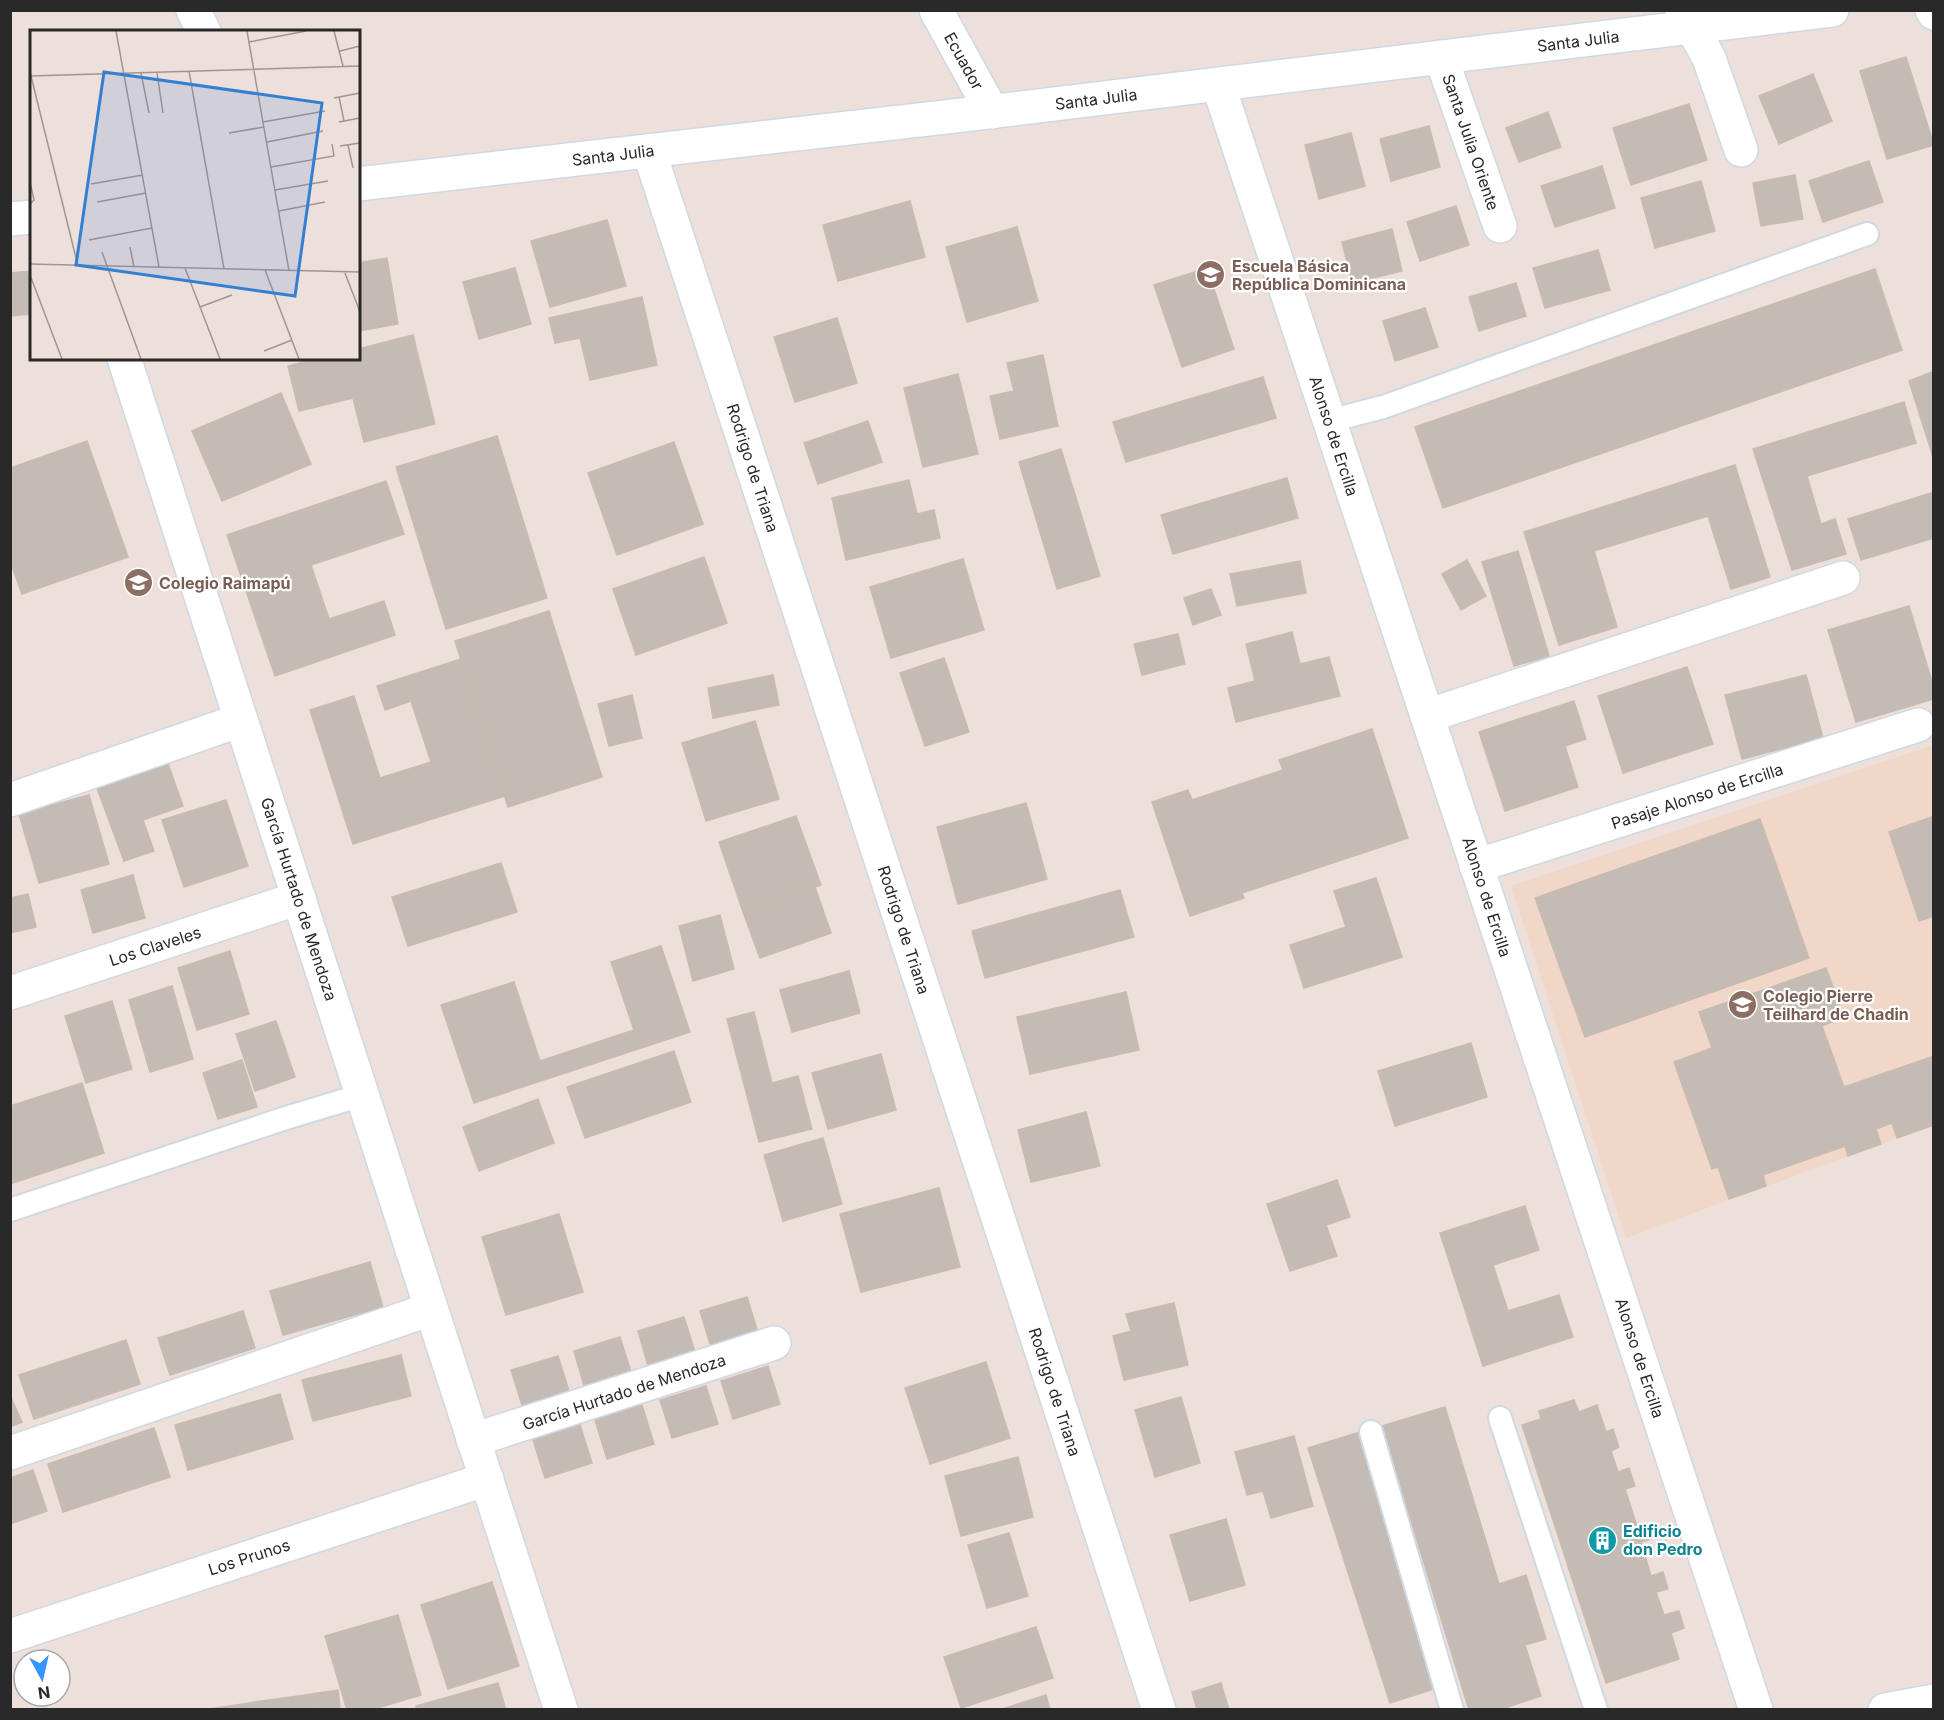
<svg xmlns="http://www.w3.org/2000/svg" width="1944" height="1720" viewBox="0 0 1944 1720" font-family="Inter,sans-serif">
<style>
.education{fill:#f1d7c7}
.building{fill:#c4bbb5;stroke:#c9bbb3;stroke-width:1.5}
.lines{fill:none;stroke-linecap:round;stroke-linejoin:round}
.lane-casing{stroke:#cfd9e4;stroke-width:26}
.street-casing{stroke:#cfd9e4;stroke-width:36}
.secondary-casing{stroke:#cfd9e4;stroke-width:36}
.lane{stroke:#fff;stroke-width:22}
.street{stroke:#fff;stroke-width:33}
.secondary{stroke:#fff;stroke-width:33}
.labels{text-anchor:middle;stroke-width:4.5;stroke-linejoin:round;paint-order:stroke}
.street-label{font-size:16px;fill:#292929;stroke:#fff}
.education-label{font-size:16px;font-weight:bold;fill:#785e54;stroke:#fff;text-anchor:start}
.culture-label{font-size:16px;font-weight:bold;fill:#0d838f;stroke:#fff;text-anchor:start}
.inset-road{fill:none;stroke:#9f9693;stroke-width:1.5}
.view{fill:#337fd4;fill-opacity:0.15;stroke:#337fd4;stroke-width:3}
.inset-edge{fill:none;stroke:#292929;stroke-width:3}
</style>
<rect width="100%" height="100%" fill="#eddfda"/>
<path class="education" d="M 1933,745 L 1933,1125 L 1626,1238 L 1511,886 Z"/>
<g class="building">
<path d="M 1906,57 L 1934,145 L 1887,159 L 1860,71 Z"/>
<path d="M 1813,74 L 1832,121 L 1779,144 L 1759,96 Z"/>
<path d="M 1689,104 L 1707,160 L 1631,185 L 1613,128 Z"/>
<path d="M 1548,112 L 1561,147 L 1519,162 L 1506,128 Z"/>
<path d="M 1429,126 L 1440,167 L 1391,181 L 1380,139 Z"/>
<path d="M 1351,133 L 1365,186 L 1319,199 L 1305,145 Z"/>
<path d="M 1869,161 L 1883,202 L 1823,222 L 1809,181 Z"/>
<path d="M 1602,166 L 1615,208 L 1555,227 L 1541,186 Z"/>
<path d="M 1795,175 L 1803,219 L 1761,226 L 1753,183 Z"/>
<path d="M 1701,181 L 1715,231 L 1655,248 L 1641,198 Z"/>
<path d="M 910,201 L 925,257 L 838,281 L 823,225 Z"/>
<path d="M 1456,206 L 1469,245 L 1420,261 L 1407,222 Z"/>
<path d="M 607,220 L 626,286 L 550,307 L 531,241 Z"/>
<path d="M 1017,227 L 1038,301 L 967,322 L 946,247 Z"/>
<path d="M 1392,229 L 1402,271 L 1352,283 L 1342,242 Z"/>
<path d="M 1598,250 L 1610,290 L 1545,308 L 1533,268 Z"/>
<path d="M 387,258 L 398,324 L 358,331 L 358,263 Z"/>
<path d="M 515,268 L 531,324 L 479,339 L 463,282 Z"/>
<path d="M 1207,268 L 1234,349 L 1182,367 L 1154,285 Z"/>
<path d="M 1875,269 L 1902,350 L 1443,508 L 1415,427 Z"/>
<path d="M 32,271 L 32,314 L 10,316 L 10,273 Z"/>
<path d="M 1516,283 L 1526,316 L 1479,331 L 1469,297 Z"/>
<path d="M 642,297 L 657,365 L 590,380 L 580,338 L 555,343 L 549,318 Z"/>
<path d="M 1425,308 L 1438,347 L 1395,361 L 1383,321 Z"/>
<path d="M 837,318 L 857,383 L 795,402 L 774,337 Z"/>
<path d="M 413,335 L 435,424 L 364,442 L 353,398 L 299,411 L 288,366 L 319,358 L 358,358 L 358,349 Z"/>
<path d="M 1043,355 L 1058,426 L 1000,439 L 990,396 L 1014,391 L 1007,363 Z"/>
<path d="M 1934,371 L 1934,460 L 1909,381 Z"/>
<path d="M 958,374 L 978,454 L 923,467 L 904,388 Z"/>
<path d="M 1263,377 L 1276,418 L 1126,462 L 1113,422 Z"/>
<path d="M 281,393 L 311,464 L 222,501 L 192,431 Z"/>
<path d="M 1904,402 L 1916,443 L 1807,476 L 1821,524 L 1835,519 L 1846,554 L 1792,570 L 1753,449 Z"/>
<path d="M 868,421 L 882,462 L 818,484 L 804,443 Z"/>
<path d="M 497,436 L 547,598 L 446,629 L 396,467 Z"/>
<path d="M 87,441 L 128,557 L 22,594 L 10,561 L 10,468 Z"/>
<path d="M 674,442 L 703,524 L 617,555 L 588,473 Z"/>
<path d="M 1061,449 L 1100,576 L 1057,589 L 1019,462 Z"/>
<path d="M 1735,465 L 1770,577 L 1731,589 L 1708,516 L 1594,551 L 1617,627 L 1559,645 L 1524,532 Z"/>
<path d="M 1287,478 L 1298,518 L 1173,554 L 1161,515 Z"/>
<path d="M 909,480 L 917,514 L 934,510 L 940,538 L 846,560 L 832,498 Z"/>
<path d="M 386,481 L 404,534 L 311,565 L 329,619 L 384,601 L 395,635 L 275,676 L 227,535 Z"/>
<path d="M 1934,492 L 1934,538 L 1861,560 L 1848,519 Z"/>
<path d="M 1518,551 L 1549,656 L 1514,666 L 1482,562 Z"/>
<path d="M 704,557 L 727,623 L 636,655 L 613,589 Z"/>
<path d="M 963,559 L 984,630 L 891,658 L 870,587 Z"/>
<path d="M 1467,560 L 1486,596 L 1461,610 L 1442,574 Z"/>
<path d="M 1300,561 L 1306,593 L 1237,606 L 1230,574 Z"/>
<path d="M 1211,589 L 1221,615 L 1193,625 L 1184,598 Z"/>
<path d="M 1909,606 L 1934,688 L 1934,699 L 1856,722 L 1828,630 Z"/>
<path d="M 549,611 L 602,777 L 508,807 L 455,641 Z"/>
<path d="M 1292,632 L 1300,664 L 1329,657 L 1340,696 L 1236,722 L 1228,688 L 1255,681 L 1246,644 Z"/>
<path d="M 1178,634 L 1185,664 L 1142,675 L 1134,644 Z"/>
<path d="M 944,658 L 969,732 L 925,746 L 900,673 Z"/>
<path d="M 461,659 L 505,796 L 353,844 L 310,710 L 354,696 L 380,778 L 431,762 L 411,701 L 385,710 L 377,686 Z"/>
<path d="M 1687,667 L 1713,744 L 1623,773 L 1598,696 Z"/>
<path d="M 773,675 L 779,705 L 713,718 L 708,688 Z"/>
<path d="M 1806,675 L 1823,738 L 1742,759 L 1725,695 Z"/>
<path d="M 632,695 L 642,738 L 609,746 L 598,704 Z"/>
<path d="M 1574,701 L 1586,739 L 1565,746 L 1578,787 L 1505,811 L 1479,732 Z"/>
<path d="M 755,721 L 779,799 L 706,821 L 682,743 Z"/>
<path d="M 1372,729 L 1408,838 L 1242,893 L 1244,898 L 1190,916 L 1152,802 L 1188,790 L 1192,800 L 1283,770 L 1279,760 Z"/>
<path d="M 166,758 L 183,806 L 143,820 L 154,851 L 124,861 L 95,783 Z"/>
<path d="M 89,795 L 109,864 L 39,883 L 19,814 Z"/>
<path d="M 226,800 L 248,866 L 184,887 L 162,820 Z"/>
<path d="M 1026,803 L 1047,879 L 958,904 L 937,827 Z"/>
<path d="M 796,816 L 821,885 L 743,912 L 719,842 Z"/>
<path d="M 1934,816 L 1934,916 L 1919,921 L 1889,832 Z"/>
<path d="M 1760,819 L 1809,958 L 1585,1037 L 1535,898 Z"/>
<path d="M 501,863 L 517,912 L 408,946 L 392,897 Z"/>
<path d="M 133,875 L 145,918 L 93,933 L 81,890 Z"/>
<path d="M 1376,878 L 1402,957 L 1304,988 L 1290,945 L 1346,927 L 1334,891 Z"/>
<path d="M 815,887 L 831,933 L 760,958 L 743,912 Z"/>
<path d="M 1120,890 L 1134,937 L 985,978 L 972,931 Z"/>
<path d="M 28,894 L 36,927 L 10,933 L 10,898 Z"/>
<path d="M 720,915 L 734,969 L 693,981 L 679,926 Z"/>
<path d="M 661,946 L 690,1032 L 474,1103 L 441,1005 L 514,982 L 540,1061 L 634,1030 L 611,962 Z"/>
<path d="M 230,951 L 249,1014 L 197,1030 L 178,968 Z"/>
<path d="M 1826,968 L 1844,1017 L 1822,1026 L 1844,1087 L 1934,1056 L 1934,1125 L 1897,1138 L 1892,1123 L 1876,1129 L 1881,1144 L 1848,1156 L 1845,1146 L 1763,1175 L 1766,1186 L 1729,1199 L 1718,1167 L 1712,1169 L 1674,1062 L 1712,1048 L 1699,1012 Z"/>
<path d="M 849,971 L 860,1013 L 792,1032 L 780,990 Z"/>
<path d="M 172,986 L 193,1059 L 150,1072 L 129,1000 Z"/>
<path d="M 1126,992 L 1139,1050 L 1030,1074 L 1017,1017 Z"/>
<path d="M 112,1001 L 132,1069 L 86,1083 L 65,1016 Z"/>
<path d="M 754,1012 L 772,1083 L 798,1076 L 812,1129 L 759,1142 L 727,1019 Z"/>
<path d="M 276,1021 L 295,1077 L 255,1091 L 236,1034 Z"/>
<path d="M 1471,1043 L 1487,1097 L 1395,1126 L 1378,1071 Z"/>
<path d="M 674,1051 L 691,1102 L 585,1138 L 567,1087 Z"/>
<path d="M 881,1054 L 896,1110 L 828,1129 L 812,1073 Z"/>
<path d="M 242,1060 L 257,1107 L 218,1119 L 203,1073 Z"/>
<path d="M 82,1083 L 104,1153 L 10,1184 L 10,1106 Z"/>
<path d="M 538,1099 L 554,1143 L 479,1171 L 463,1127 Z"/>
<path d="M 1086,1112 L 1100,1166 L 1031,1182 L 1018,1130 Z"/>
<path d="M 823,1138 L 842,1204 L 783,1221 L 764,1155 Z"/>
<path d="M 1337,1180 L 1350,1217 L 1326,1225 L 1337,1256 L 1290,1271 L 1267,1204 Z"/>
<path d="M 939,1188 L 960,1267 L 861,1292 L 840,1214 Z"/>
<path d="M 1525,1206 L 1539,1250 L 1493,1265 L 1508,1311 L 1559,1295 L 1573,1337 L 1483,1366 L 1440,1233 Z"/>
<path d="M 559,1214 L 583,1292 L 506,1315 L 482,1237 Z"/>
<path d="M 370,1262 L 383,1307 L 283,1335 L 270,1291 Z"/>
<path d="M 747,1297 L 759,1336 L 712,1350 L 700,1311 Z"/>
<path d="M 1174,1303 L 1188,1365 L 1124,1380 L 1113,1336 L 1131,1331 L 1126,1314 Z"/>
<path d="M 243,1311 L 255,1348 L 170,1375 L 158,1338 Z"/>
<path d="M 684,1317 L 696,1355 L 649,1369 L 638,1331 Z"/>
<path d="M 620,1337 L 632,1375 L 585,1389 L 574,1351 Z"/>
<path d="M 126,1340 L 140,1384 L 34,1419 L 19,1375 Z"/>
<path d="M 401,1355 L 411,1396 L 313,1421 L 302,1380 Z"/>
<path d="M 558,1356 L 570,1394 L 523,1408 L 511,1370 Z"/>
<path d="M 986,1362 L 1010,1438 L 930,1464 L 905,1388 Z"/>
<path d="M 768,1366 L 780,1404 L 733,1419 L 721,1381 Z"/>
<path d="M 706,1386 L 718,1424 L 672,1438 L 660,1400 Z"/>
<path d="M 280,1394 L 293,1439 L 188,1470 L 175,1425 Z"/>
<path d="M 10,1395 L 22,1422 L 10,1427 Z"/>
<path d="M 1181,1397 L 1200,1463 L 1155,1477 L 1135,1410 Z"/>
<path d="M 1574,1400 L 1579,1412 L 1597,1405 L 1606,1432 L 1613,1429 L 1619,1447 L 1611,1451 L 1618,1472 L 1629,1468 L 1635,1486 L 1625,1489 L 1637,1526 L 1645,1523 L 1651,1539 L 1641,1542 L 1651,1576 L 1663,1572 L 1668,1589 L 1656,1592 L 1664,1615 L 1679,1611 L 1684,1628 L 1671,1633 L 1679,1659 L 1606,1683 L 1522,1425 L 1541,1419 L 1539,1411 Z"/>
<path d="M 642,1405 L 654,1444 L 607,1459 L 595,1420 Z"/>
<path d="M 1445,1407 L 1499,1584 L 1526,1575 L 1546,1639 L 1525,1645 L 1541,1696 L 1499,1710 L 1469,1710 L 1382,1426 Z"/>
<path d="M 580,1425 L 592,1463 L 545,1478 L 533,1440 Z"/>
<path d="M 154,1428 L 170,1477 L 63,1512 L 48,1464 Z"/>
<path d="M 1360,1432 L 1440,1687 L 1390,1703 L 1308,1448 Z"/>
<path d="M 1294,1436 L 1313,1506 L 1271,1518 L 1263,1491 L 1247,1495 L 1235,1452 Z"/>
<path d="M 1018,1457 L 1033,1517 L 961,1536 L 945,1476 Z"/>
<path d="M 33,1470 L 47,1511 L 10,1524 L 10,1478 Z"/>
<path d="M 1226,1519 L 1245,1585 L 1190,1601 L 1170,1535 Z"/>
<path d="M 1009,1533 L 1028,1596 L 987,1608 L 968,1545 Z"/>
<path d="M 492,1582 L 519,1666 L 448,1689 L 421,1605 Z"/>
<path d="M 398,1615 L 421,1695 L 371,1710 L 347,1710 L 325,1636 Z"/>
<path d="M 1036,1627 L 1053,1678 L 961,1708 L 944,1657 Z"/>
<path d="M 498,1683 L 506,1710 L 417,1710 L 416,1706 Z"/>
<path d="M 1221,1683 L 1229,1710 L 1197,1710 L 1192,1692 Z"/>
<path d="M 338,1690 L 340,1710 L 314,1710 L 312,1694 Z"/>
<path d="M 312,1694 L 314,1710 L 256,1710 L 255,1702 Z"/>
<path d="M 1046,1695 L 1050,1710 L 999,1710 Z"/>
<path d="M 255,1702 L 256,1710 L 204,1710 Z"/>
</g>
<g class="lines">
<defs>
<g id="lane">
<path d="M 1329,421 L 1383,407 L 1867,234"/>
<path d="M 10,1210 L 289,1117 L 362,1095"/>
<path d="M 1500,1418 L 1596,1710"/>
<path d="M 1371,1432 L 1452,1710"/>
</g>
<g id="street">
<path d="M 193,10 L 204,32"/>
<path d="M 936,10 L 992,112"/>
<path d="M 1682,10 L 1709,58 L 1741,150"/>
<path d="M 1932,10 L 1934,13"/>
<path d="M 1441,57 L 1500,226"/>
<path d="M 649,151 L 1159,1710"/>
<path d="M 1427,716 L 1843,578"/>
<path d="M 10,800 L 241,720"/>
<path d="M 1476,866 L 1918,725"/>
<path d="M 10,993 L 299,898"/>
<path d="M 473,1440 L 774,1343"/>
<path d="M 10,1453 L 431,1309"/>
<path d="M 10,1636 L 487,1479"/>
</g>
<g id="secondary">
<path d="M 1218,84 L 1756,1710"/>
<path d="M 358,184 L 954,116 L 1832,10"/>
<path d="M 10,219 L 32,217"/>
<path d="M 124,358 L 561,1710"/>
<path d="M 1885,1710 L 1934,1701"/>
</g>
</defs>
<use href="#lane" class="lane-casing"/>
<use href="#street" class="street-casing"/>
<use href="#secondary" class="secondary-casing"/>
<use href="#lane" class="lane"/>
<use href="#street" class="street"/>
<use href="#secondary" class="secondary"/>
</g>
<defs>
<symbol id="school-disc" viewBox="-11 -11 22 22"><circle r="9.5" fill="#8d6e63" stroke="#fff"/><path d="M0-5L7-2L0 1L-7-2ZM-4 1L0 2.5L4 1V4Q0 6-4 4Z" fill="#fff"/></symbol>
<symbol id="building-disc" viewBox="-11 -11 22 22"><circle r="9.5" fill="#0f9aa8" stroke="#fff"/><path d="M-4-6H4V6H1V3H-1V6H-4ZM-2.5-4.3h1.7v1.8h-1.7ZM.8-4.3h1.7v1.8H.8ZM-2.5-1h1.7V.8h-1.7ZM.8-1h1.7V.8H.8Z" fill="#fff"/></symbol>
</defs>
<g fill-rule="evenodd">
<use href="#school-disc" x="1194" y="258" width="33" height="33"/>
<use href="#school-disc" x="122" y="566" width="33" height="33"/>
<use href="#school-disc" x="1726" y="988" width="33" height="33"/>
<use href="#building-disc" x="1586" y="1524" width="33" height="33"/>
</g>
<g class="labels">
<g class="street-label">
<text transform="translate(1578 41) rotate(-7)" y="6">Santa Julia</text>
<text transform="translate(964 61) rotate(61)" y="6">Ecuador</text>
<text transform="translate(1096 99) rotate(-7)" y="6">Santa Julia</text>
<text transform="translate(1471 142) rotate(71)" y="6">Santa Julia Oriente</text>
<text transform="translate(613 155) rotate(-7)" y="6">Santa Julia</text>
<text transform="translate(1334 436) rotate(72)" y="6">Alonso de Ercilla</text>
<text transform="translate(753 468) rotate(72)" y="6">Rodrigo de Triana</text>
<text transform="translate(1697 796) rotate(-18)" y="6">Pasaje Alonso de Ercilla</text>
<text transform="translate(1487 897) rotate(72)" y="6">Alonso de Ercilla</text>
<text transform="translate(299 899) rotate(72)" y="6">García Hurtado de Mendoza</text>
<text transform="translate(904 930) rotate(72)" y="6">Rodrigo de Triana</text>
<text transform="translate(155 946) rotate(-18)" y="6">Los Claveles</text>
<text transform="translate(1640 1358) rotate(72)" y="6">Alonso de Ercilla</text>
<text transform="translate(624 1392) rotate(-18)" y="6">García Hurtado de Mendoza</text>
<text transform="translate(1055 1392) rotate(72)" y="6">Rodrigo de Triana</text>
<text transform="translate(249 1557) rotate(-18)" y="6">Los Prunos</text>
</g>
<g class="education-label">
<text x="1232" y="272">Escuela Básica<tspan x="1232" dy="18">República Dominicana</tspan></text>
<text x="159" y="589">Colegio Raimapú</text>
<text x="1763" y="1002">Colegio Pierre<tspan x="1763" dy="18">Teilhard de Chadin</tspan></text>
</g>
<g class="culture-label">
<text x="1623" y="1537">Edificio<tspan x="1623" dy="18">don Pedro</tspan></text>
</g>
</g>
<g transform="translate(30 30)">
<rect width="330" height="330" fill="#eddfda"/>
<path class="inset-road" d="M 86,1 L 129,237M 217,1 L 259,241M 304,1 L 313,36M 219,12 L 276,1M 310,21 L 330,16M 159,41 L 194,239M 0,42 L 48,236M 111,43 L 119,83M 127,43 L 133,83M 0,46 L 330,36M 309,67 L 314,91M 304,68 L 330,63M 233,92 L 295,81M 309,92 L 330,88M 199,103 L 234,97M 237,112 L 293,101M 318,115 L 323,138M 310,116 L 330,113M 241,137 L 304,126 L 302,114M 0,152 L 4,170 L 0,174M 61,154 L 113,145M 245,160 L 298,151M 67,172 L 116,163M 249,181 L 295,172M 59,210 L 122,198M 100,217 L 104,237M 72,222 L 111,329M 0,234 L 330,242M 155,238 L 190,329M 235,240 L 269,329M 315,243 L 330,282M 0,245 L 32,329M 170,277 L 202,265M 234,321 L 262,310"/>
<path class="view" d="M 74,42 L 292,73 L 265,266 L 46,235 Z"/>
<rect width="330" height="330" class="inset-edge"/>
</g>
<rect width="1944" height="1720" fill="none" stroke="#292929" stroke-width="24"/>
<g transform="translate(42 1678) rotate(172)"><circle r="28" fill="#ffffff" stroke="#a9a9a9" stroke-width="1.5"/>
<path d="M0-4.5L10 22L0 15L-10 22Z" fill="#3594ff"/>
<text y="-9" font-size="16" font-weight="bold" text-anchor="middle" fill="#292929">N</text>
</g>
</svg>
